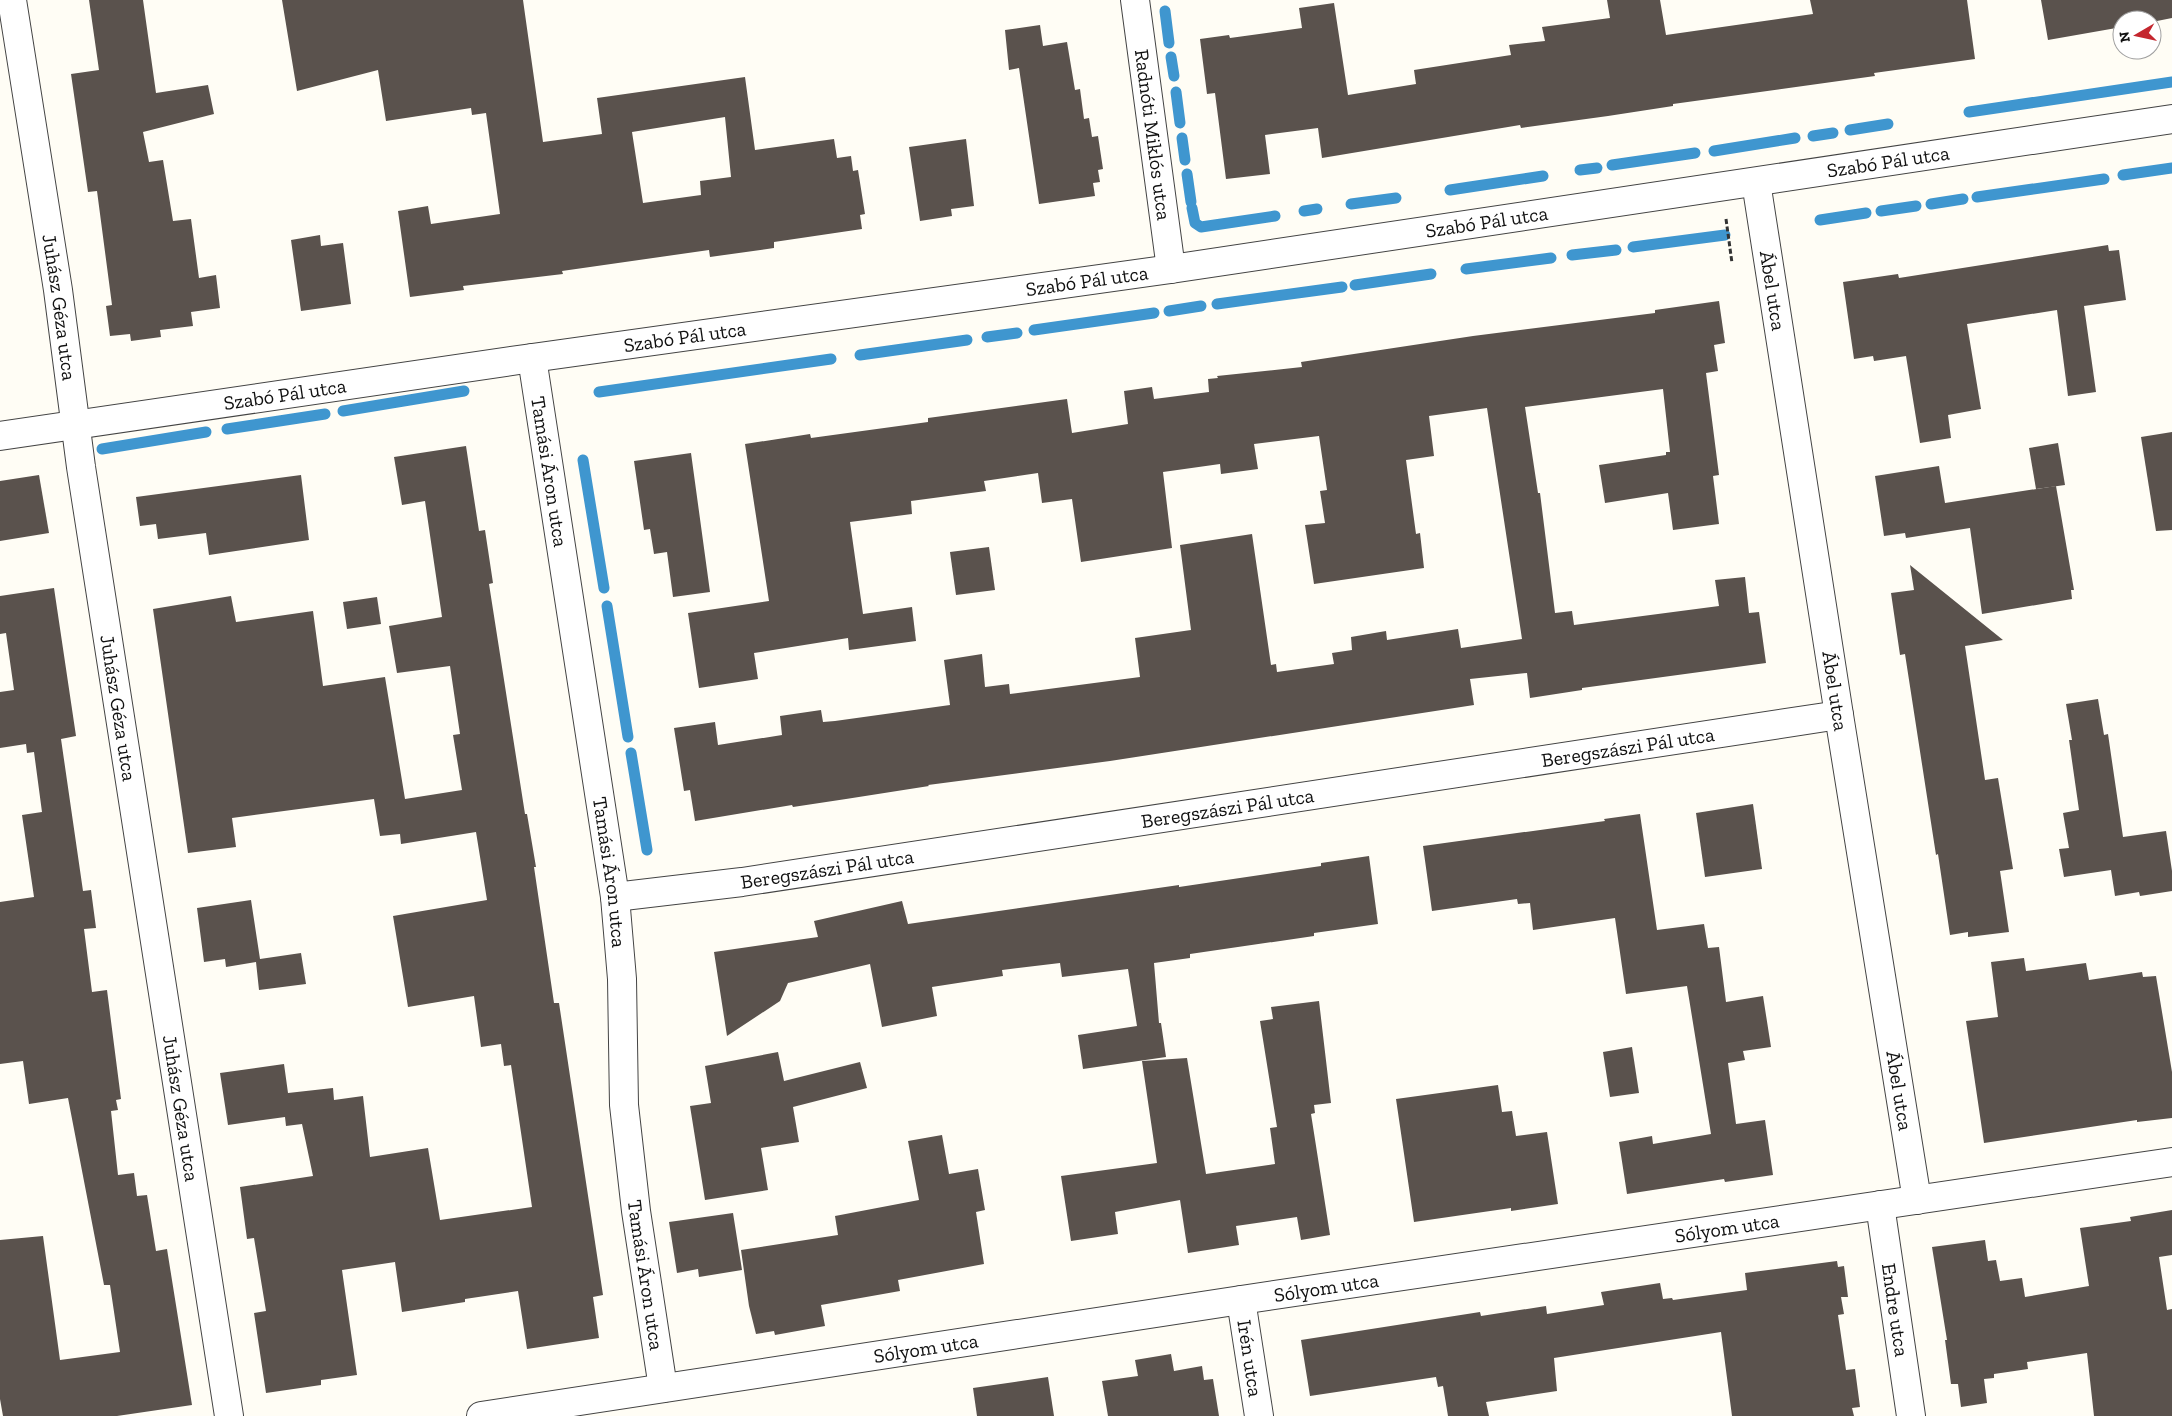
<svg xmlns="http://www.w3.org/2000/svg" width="2172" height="1416" viewBox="0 0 2172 1416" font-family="'Zilla Slab',serif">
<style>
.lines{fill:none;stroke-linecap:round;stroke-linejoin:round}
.stream{stroke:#3f96cf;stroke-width:11}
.building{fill:#5a524d;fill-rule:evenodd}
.minor-casing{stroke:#444;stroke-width:30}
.path{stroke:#333;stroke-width:3;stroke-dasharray:5 2.5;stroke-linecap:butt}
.minor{stroke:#fff;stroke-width:28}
.labels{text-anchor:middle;stroke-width:5;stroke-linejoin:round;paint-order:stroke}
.street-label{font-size:20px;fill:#111;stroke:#fff}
</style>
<rect width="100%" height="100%" fill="#fffdf5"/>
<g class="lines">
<g class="stream">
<path d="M 1165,11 L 1169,43"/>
<path d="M 1171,57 L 1174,76"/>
<path d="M 1176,92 L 1180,123"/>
<path d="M 1969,112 L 2172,82"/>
<path d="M 1850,130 L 1888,124"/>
<path d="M 1813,136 L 1833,133"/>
<path d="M 1182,138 L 1185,160"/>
<path d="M 1714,151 L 1795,138"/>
<path d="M 1612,165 L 1695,153"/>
<path d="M 1580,170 L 1597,168"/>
<path d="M 1187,174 L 1191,202"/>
<path d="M 2123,175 L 2172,168"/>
<path d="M 1450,190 L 1543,176"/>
<path d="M 1977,197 L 2104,179"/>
<path d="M 1351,204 L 1396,198"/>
<path d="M 1931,204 L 1963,199"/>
<path d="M 1192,208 L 1195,223 L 1201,227 L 1275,216"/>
<path d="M 1304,211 L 1317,209"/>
<path d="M 1881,211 L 1916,206"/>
<path d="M 1820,220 L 1866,213"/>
<path d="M 1633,247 L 1725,235"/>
<path d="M 1572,255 L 1616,250"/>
<path d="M 1466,269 L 1551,258"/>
<path d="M 1355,285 L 1431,274"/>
<path d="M 1217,304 L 1342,287"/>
<path d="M 1169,311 L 1201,306"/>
<path d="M 1034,330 L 1154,313"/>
<path d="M 987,337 L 1017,333"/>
<path d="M 860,355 L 967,340"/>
<path d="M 599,392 L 831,359"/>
<path d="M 343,411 L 464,391"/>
<path d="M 227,429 L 325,414"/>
<path d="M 102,449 L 206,432"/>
<path d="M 583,460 L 604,588"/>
<path d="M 607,606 L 628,737"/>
<path d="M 631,753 L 647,850"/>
</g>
</g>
<g class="building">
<path d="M 89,0 L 143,0 L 156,93 L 208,85 L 214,114 L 143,132 L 149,162 L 163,160 L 173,221 L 191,219 L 199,278 L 216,275 L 220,308 L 191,312 L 193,326 L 160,330 L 161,337 L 131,341 L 130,334 L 110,336 L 106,306 L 112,305 L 97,191 L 88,192 L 71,74 L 99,70 Z"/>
<path d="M 282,0 L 523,0 L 543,142 L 602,134 L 597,98 L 745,77 L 755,150 L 834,139 L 837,158 L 851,156 L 853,171 L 858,170 L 865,214 L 860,215 L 862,229 L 774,242 L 774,248 L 710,257 L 709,250 L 562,271 L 563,274 L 463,286 L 464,290 L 410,297 L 398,211 L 428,206 L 431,224 L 500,214 L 486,113 L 472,115 L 471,108 L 386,121 L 378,70 L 297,91 ZM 725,117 L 731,177 L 700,181 L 701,195 L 643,203 L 632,132 Z"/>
<path d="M 1607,0 L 1660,0 L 1666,35 L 1813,14 L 1810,0 L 1967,0 L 1975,59 L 1874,73 L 1875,76 L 1673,104 L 1673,106 L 1608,116 L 1521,128 L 1520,125 L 1322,158 L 1318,128 L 1265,135 L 1270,174 L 1226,179 L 1215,93 L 1207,94 L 1200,39 L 1229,35 L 1230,38 L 1302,28 L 1299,8 L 1334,3 L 1348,95 L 1416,84 L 1414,70 L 1511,55 L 1509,45 L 1545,41 L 1542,27 L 1610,18 Z"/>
<path d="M 2041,0 L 2172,0 L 2172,18 L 2152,22 L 2152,20 L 2122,20 L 2122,27 L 2048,40 Z"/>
<path d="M 1040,25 L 1043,46 L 1067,42 L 1075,90 L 1080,89 L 1084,119 L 1089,118 L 1092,137 L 1098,136 L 1103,169 L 1098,170 L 1100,182 L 1093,183 L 1095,196 L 1039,204 L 1019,68 L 1009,70 L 1005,30 Z"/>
<path d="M 966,139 L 974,206 L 951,209 L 952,216 L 920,221 L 909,147 Z"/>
<path d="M 320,235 L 321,246 L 343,243 L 351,304 L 301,311 L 291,240 Z"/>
<path d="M 2108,245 L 2109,251 L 2119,250 L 2126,300 L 2084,306 L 2096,392 L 2068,396 L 2057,310 L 1967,324 L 1981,409 L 1948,415 L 1951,438 L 1920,443 L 1906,356 L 1874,361 L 1873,356 L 1854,359 L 1843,282 L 1898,274 L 1899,278 Z"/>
<path d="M 1719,301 L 1725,343 L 1714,345 L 1718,371 L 1706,373 L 1719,475 L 1713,476 L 1719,524 L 1673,530 L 1668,493 L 1605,503 L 1599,465 L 1666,455 L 1666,452 L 1670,452 L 1663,389 L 1525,407 L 1538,493 L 1540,493 L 1555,613 L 1572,611 L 1574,625 L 1719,606 L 1715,580 L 1745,577 L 1749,613 L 1759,612 L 1766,663 L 1582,688 L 1582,690 L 1530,698 L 1527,673 L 1470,679 L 1474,705 L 1110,761 L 928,785 L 929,786 L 846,799 L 793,807 L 792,805 L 695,821 L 690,790 L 684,791 L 674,728 L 715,722 L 718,745 L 782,735 L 780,716 L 821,710 L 823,722 L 835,721 L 950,705 L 944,660 L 982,654 L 985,687 L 1009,684 L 1010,694 L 1140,677 L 1135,638 L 1191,630 L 1180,545 L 1252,534 L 1271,665 L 1276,664 L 1277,672 L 1334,664 L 1332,653 L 1352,650 L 1351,637 L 1386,631 L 1387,640 L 1458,629 L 1461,648 L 1522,639 L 1487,408 L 1429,416 L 1434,456 L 1406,460 L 1416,534 L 1420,533 L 1424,568 L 1314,584 L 1305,525 L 1325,523 L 1320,491 L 1327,490 L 1319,436 L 1254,444 L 1258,469 L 1221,474 L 1220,464 L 1163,472 L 1172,548 L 1081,562 L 1072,499 L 1042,503 L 1038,473 L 984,481 L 986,491 L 911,501 L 912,514 L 850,522 L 863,614 L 912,607 L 916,641 L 849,650 L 848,638 L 754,653 L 758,679 L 699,688 L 688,613 L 769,601 L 745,444 L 810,434 L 811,438 L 928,422 L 928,418 L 1067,399 L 1072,433 L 1128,424 L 1124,391 L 1152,387 L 1154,399 L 1209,392 L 1208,379 L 1218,378 L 1217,376 L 1302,367 L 1301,362 L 1473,336 L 1655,313 L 1655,310 Z"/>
<path d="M 2172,432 L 2172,530 L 2156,531 L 2141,437 Z"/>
<path d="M 2058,443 L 2065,485 L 2036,489 L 2029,448 Z"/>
<path d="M 466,446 L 479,531 L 485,530 L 493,583 L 489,584 L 525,814 L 527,814 L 536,867 L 534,867 L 554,1003 L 559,1003 L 603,1295 L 593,1297 L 599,1338 L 527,1349 L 518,1291 L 465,1299 L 465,1302 L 402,1312 L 395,1262 L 342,1270 L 357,1375 L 321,1380 L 321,1385 L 266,1393 L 254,1313 L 266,1311 L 254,1238 L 247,1239 L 240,1187 L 313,1176 L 302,1124 L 286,1126 L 285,1117 L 228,1125 L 220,1073 L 284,1064 L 288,1093 L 333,1088 L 334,1100 L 363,1096 L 370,1157 L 428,1148 L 440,1220 L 532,1207 L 511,1065 L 504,1066 L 501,1044 L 481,1047 L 474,996 L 408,1007 L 393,916 L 487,900 L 476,832 L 401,844 L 400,834 L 380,836 L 374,799 L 232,818 L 236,847 L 188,853 L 153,609 L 231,596 L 236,622 L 313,611 L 323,686 L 385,677 L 405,799 L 462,790 L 453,735 L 460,734 L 450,666 L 397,673 L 389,626 L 442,617 L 425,501 L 402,505 L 394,457 Z"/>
<path d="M 691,453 L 710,592 L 673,597 L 667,552 L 654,554 L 650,529 L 644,530 L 634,461 Z"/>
<path d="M 1939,466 L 1945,503 L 2056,486 L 2074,590 L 2071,590 L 2072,599 L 1982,614 L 1970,528 L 1906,538 L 1905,533 L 1884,536 L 1875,476 Z"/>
<path d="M 39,475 L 49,533 L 0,541 L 0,481 Z"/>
<path d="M 301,475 L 309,540 L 209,555 L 206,533 L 158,539 L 156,524 L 140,526 L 136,497 Z"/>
<path d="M 989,547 L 995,590 L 956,595 L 950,552 Z"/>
<path d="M 1910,565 L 2003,640 L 1965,646 L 1985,780 L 1998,778 L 2013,869 L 2000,871 L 2009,932 L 1968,937 L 1968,932 L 1950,935 L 1938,854 L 1936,855 L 1905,654 L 1900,655 L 1891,593 L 1914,590 Z"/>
<path d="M 54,588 L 76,736 L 61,739 L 83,891 L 91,890 L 96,928 L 84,929 L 92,992 L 107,990 L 121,1099 L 116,1100 L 118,1110 L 111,1111 L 118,1175 L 134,1173 L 137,1196 L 147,1195 L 156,1251 L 167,1249 L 192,1405 L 117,1416 L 3,1416 L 0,1399 L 0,1240 L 43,1236 L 60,1360 L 120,1352 L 110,1285 L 104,1285 L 68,1098 L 29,1104 L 23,1061 L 0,1064 L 0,902 L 34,897 L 22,815 L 42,812 L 34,752 L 27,753 L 26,744 L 0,748 L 0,692 L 14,690 L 6,633 L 0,634 L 0,596 Z"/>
<path d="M 377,597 L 381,624 L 347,629 L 343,602 Z"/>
<path d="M 2098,699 L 2104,735 L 2108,734 L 2123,837 L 2166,831 L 2172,871 L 2172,891 L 2140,896 L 2139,892 L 2115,896 L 2111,870 L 2064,877 L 2059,849 L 2069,848 L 2063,813 L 2079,810 L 2069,740 L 2072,740 L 2066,704 Z"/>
<path d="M 1753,804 L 1762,869 L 1705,877 L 1696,813 Z"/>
<path d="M 1640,814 L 1657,930 L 1704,924 L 1708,948 L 1719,947 L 1726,1002 L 1763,996 L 1771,1047 L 1743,1051 L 1745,1060 L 1728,1063 L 1736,1124 L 1765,1120 L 1773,1175 L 1725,1182 L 1724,1179 L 1627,1194 L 1619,1142 L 1652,1136 L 1653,1144 L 1711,1134 L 1687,986 L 1626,994 L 1615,918 L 1533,930 L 1530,903 L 1518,904 L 1517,899 L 1432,911 L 1423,846 L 1605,821 L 1604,819 Z"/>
<path d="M 1369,856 L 1378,924 L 1314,933 L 1314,936 L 1190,954 L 1190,958 L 1154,963 L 1159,1023 L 1161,1023 L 1166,1057 L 1083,1069 L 1078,1035 L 1137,1026 L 1128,969 L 1062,977 L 1060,963 L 1002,970 L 1003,976 L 932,987 L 937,1016 L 882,1027 L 870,964 L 788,983 L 780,1001 L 727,1036 L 714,952 L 818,937 L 814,921 L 902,901 L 908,924 L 1179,885 L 1179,887 L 1321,866 L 1321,863 Z"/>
<path d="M 251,900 L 260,959 L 301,953 L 306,984 L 259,990 L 256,962 L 226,967 L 225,959 L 204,962 L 197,908 Z"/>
<path d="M 2024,958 L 2026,971 L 2086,963 L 2089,980 L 2142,972 L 2143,977 L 2156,976 L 2172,1072 L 2172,1118 L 2137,1122 L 2137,1120 L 1984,1143 L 1966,1021 L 1998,1017 L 1991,962 Z"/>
<path d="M 1319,1001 L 1331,1103 L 1314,1105 L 1315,1113 L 1311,1114 L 1330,1235 L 1301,1240 L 1297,1217 L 1236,1226 L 1239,1245 L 1188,1253 L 1180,1200 L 1115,1212 L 1118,1234 L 1071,1241 L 1061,1176 L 1157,1163 L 1142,1061 L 1187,1058 L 1206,1174 L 1275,1164 L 1270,1128 L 1277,1127 L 1260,1021 L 1273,1019 L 1271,1007 Z"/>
<path d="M 1632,1047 L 1639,1093 L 1610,1097 L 1603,1052 Z"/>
<path d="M 778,1052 L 784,1081 L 860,1062 L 867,1088 L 793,1107 L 799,1142 L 761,1148 L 768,1190 L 705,1200 L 690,1106 L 711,1103 L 705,1066 Z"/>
<path d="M 1498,1085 L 1502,1112 L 1512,1111 L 1516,1136 L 1547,1132 L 1558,1204 L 1511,1211 L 1511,1208 L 1414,1222 L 1396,1099 Z"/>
<path d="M 942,1135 L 949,1174 L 978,1169 L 985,1210 L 976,1212 L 984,1264 L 898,1280 L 900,1291 L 821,1305 L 825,1326 L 775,1335 L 774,1331 L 756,1334 L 749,1306 L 741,1250 L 838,1235 L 835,1216 L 919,1200 L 908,1141 Z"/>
<path d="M 2172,1210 L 2172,1255 L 2159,1257 L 2167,1310 L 2172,1309 L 2172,1416 L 2094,1416 L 2087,1353 L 2027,1362 L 2028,1369 L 1994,1374 L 1994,1378 L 1984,1379 L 1987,1403 L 1961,1407 L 1958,1384 L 1951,1384 L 1945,1340 L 1947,1340 L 1932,1247 L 1985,1240 L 1988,1261 L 1996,1260 L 2000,1281 L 2022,1278 L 2025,1297 L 2089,1286 L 2080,1228 L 2131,1221 L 2130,1217 Z"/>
<path d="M 733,1213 L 742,1270 L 699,1277 L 698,1269 L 677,1273 L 669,1222 Z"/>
<path d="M 1837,1261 L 1838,1267 L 1844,1266 L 1848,1297 L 1841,1297 L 1844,1314 L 1838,1315 L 1846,1370 L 1855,1369 L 1860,1407 L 1852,1408 L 1854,1416 L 1732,1416 L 1721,1332 L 1554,1358 L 1557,1391 L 1486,1402 L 1489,1416 L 1448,1416 L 1443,1386 L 1438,1387 L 1436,1377 L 1310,1396 L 1301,1340 L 1480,1312 L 1481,1316 L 1546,1306 L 1547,1314 L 1604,1305 L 1601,1292 L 1660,1283 L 1663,1299 L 1672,1298 L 1673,1300 L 1747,1290 L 1745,1273 Z"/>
<path d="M 1171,1354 L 1174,1371 L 1202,1366 L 1204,1380 L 1213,1379 L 1219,1416 L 1108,1416 L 1102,1381 L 1138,1376 L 1135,1360 Z"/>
<path d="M 1048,1377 L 1054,1416 L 977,1416 L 973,1388 Z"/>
</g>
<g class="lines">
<defs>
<g id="minor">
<path id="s1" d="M 12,0 L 58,290 L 81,467 L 229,1416"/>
<path id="s2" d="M 1135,0 L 1171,269"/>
<path id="s3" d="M 1756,182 L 1839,715 L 1917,1200"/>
<path id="s4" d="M 532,358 L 615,897 L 622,979 L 624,1105 L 636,1211 L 663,1388"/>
<path id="s5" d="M 0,436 L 532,358 L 1171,269 L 2172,119"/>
<path id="s6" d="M 615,897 L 742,882 L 1839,715"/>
<path id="s7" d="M 1880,1205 L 1911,1416"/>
<path id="s8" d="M 1241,1300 L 1259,1416"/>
<path id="s9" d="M 481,1416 L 1241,1300 L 2172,1162"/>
</g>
</defs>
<use href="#minor" class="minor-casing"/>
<path class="path" d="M 1726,219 L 1732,263"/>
<use href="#minor" class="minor"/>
</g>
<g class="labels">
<g class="street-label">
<text dy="7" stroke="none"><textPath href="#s2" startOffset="136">Radnóti Miklós utca</textPath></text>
<text dy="7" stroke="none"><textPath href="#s5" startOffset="1908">Szabó Pál utca</textPath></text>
<text dy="7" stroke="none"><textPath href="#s5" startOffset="1502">Szabó Pál utca</textPath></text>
<text dy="7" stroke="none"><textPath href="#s5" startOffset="1098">Szabó Pál utca</textPath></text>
<text dy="7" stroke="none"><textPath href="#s3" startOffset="110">Ábel utca</textPath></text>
<text dy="7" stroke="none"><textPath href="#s1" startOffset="311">Juhász Géza utca</textPath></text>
<text dy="7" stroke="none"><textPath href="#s5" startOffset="692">Szabó Pál utca</textPath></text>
<text dy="7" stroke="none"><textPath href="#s5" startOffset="288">Szabó Pál utca</textPath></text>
<text dy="7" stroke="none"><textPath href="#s4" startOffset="115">Tamási Áron utca</textPath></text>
<text dy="7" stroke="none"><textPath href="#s3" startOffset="515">Ábel utca</textPath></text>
<text dy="7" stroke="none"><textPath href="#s1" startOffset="716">Juhász Géza utca</textPath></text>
<text dy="7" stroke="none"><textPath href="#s6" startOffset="1024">Beregszászi Pál utca</textPath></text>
<text dy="7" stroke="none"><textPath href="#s6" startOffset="619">Beregszászi Pál utca</textPath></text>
<text dy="7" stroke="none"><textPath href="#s6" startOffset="214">Beregszászi Pál utca</textPath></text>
<text dy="7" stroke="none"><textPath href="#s4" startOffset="520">Tamási Áron utca</textPath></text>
<text dy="7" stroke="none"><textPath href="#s3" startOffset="920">Ábel utca</textPath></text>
<text dy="7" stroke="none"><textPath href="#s1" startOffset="1121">Juhász Géza utca</textPath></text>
<text dy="7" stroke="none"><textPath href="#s9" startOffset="1260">Sólyom utca</textPath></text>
<text dy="7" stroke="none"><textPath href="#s4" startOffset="925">Tamási Áron utca</textPath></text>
<text dy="7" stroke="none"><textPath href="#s9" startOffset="855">Sólyom utca</textPath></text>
<text dy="7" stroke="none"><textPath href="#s7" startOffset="106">Endre utca</textPath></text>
<text dy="7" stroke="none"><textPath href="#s9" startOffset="450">Sólyom utca</textPath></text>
<text dy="7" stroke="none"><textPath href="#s8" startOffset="59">Irén utca</textPath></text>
</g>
</g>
<g transform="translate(2137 35) rotate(261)"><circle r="24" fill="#ffffff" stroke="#a0a0a0"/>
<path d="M0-4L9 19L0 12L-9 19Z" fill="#c4262e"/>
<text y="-8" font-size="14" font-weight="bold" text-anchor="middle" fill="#111111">N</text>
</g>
</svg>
